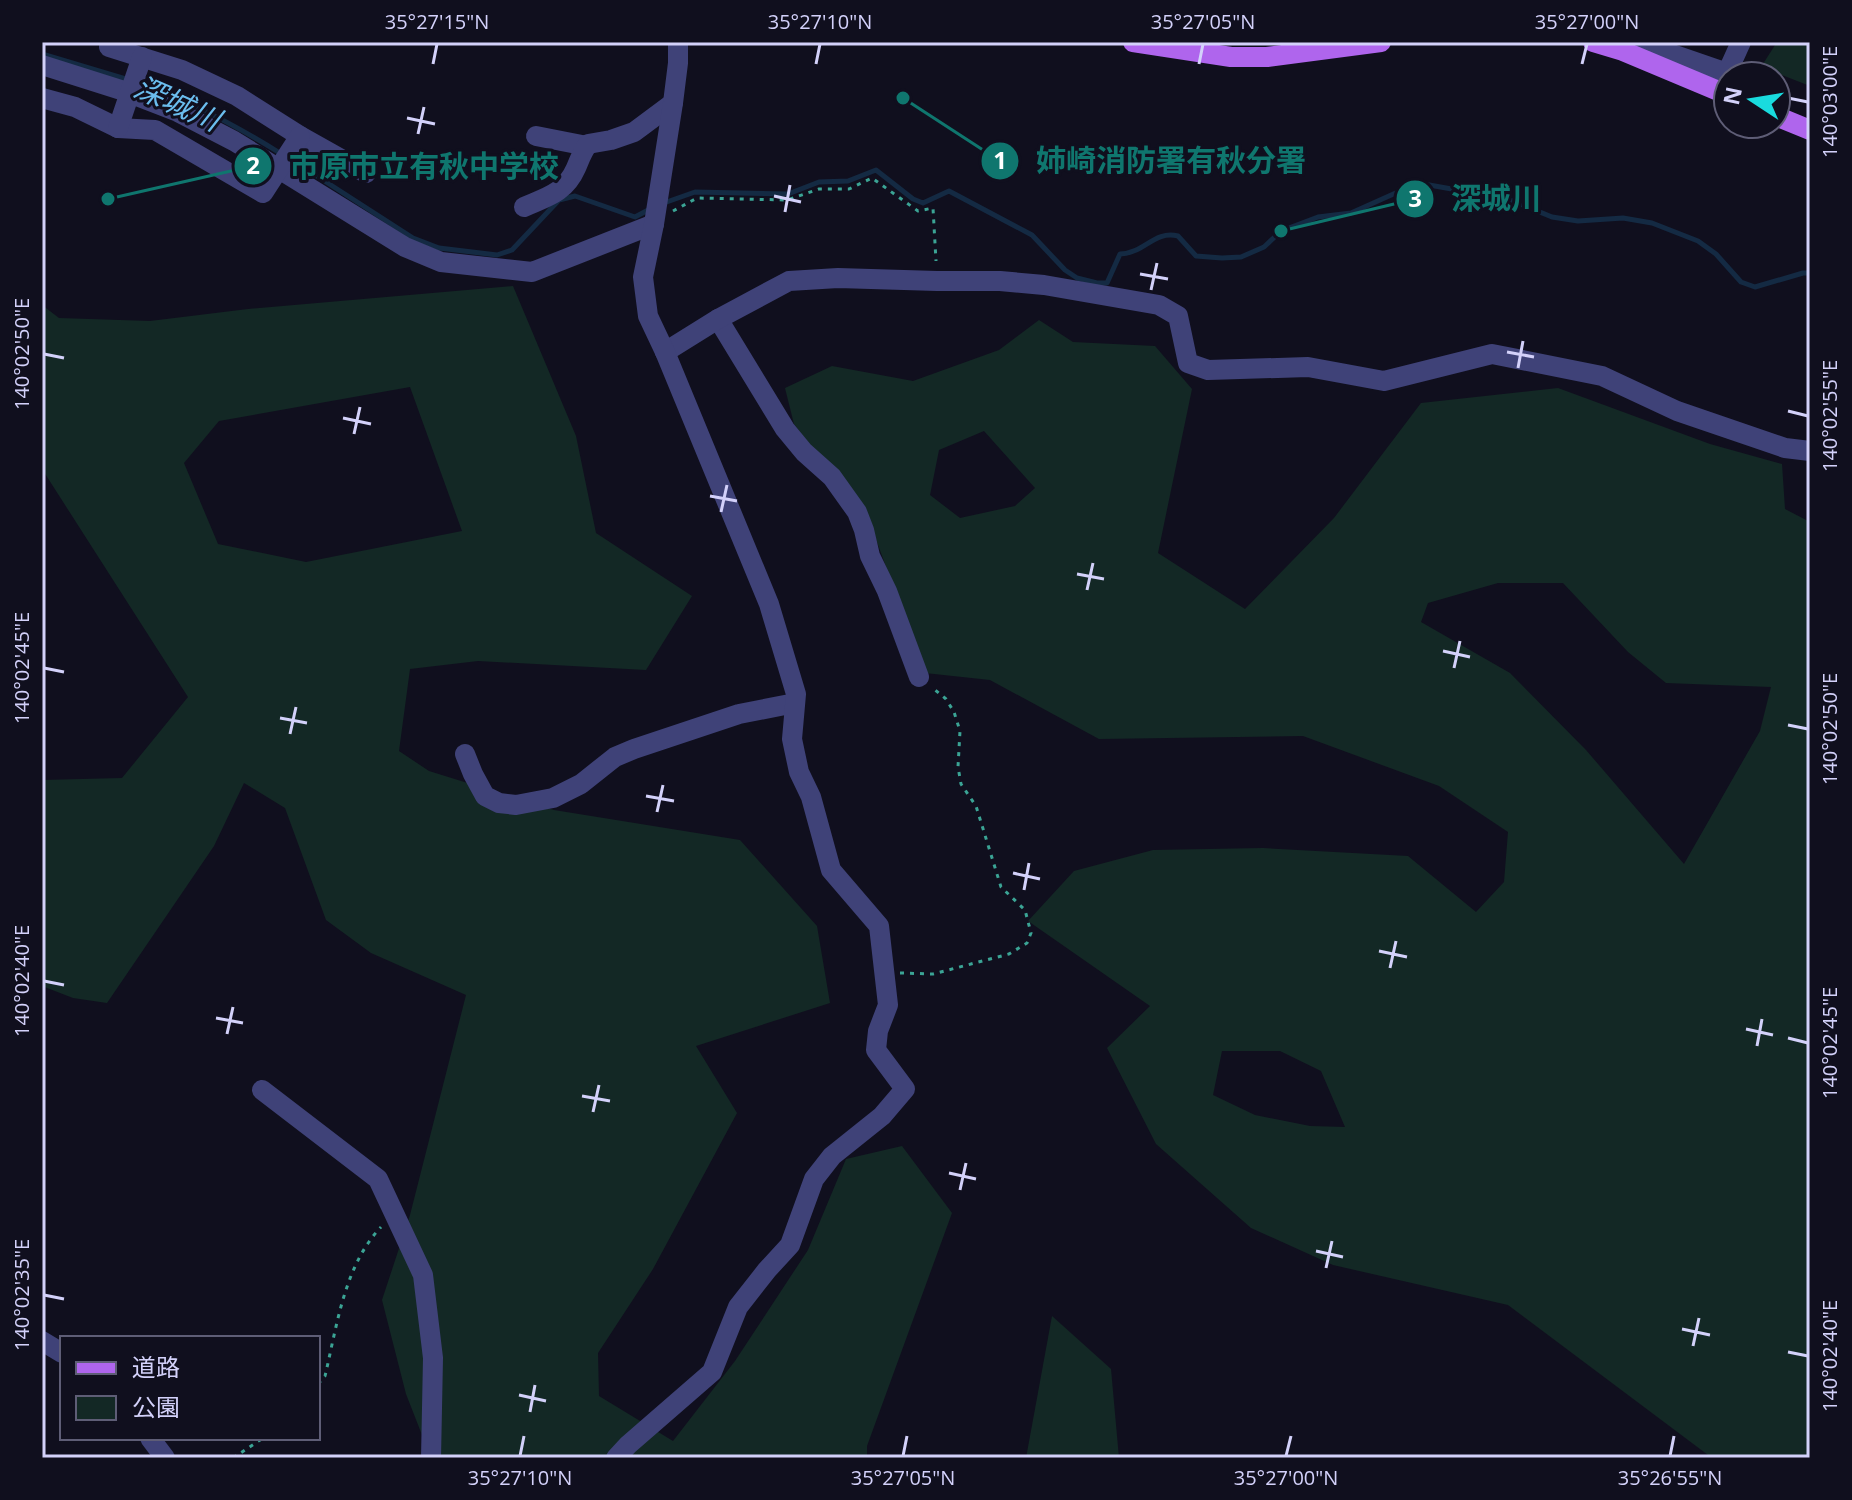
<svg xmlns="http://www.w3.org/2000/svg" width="1852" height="1500" viewBox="0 0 1852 1500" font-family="'Open Sans','Noto Sans JP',sans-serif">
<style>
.green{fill:#132825;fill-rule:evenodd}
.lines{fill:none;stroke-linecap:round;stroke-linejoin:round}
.stream{stroke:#142a43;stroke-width:5}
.path{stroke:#3ba495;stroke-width:3;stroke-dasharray:4 6;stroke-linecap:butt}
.minor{stroke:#3f4278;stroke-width:20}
.major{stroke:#af65ed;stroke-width:20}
.ticks{fill:none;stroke:#d3d1fa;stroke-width:3}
.labels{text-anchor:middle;stroke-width:6;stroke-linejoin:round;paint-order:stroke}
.water-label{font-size:30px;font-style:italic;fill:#6bbdee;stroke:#100f1e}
.leader{fill:none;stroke:#0f766e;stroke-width:3}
.callout-dot{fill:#0f766e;stroke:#100f1e;stroke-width:3}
.mark-label{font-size:24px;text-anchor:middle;font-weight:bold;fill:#fff}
.callout-label{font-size:30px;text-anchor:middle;font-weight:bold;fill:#0f766e;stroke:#100f1e;stroke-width:6;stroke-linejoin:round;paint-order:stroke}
.neatline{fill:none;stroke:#d3d1fa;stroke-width:3}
.ticks-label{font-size:20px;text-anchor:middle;fill:#d3d1fa}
</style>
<rect width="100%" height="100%" fill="#100f1e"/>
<g class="green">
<path d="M 1777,42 L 1810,42 L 1810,86 L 1761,67 Z"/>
<path d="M 513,286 L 576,436 L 596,533 L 692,596 L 646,670 L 478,661 L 410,669 L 399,751 L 429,771 L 554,810 L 740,840 L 817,926 L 830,1003 L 696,1046 L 737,1113 L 653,1269 L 598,1353 L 599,1396 L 673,1441 L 735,1361 L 808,1250 L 846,1159 L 902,1146 L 952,1213 L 867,1446 L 867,1458 L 431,1458 L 406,1394 L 382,1300 L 410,1215 L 466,995 L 371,953 L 326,920 L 285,808 L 244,783 L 214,846 L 107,1003 L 73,998 L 42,986 L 42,780 L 122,778 L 188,697 L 42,469 L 42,305 L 59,318 L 150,321 L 248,309 ZM 410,387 L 462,531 L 306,562 L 218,544 L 184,463 L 219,421 Z"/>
<path d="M 1039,320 L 1073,342 L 1155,346 L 1192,389 L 1158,553 L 1245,609 L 1334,518 L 1421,403 L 1558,388 L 1710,444 L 1782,464 L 1785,509 L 1810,522 L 1810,1458 L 1712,1458 L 1508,1305 L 1333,1265 L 1251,1228 L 1156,1144 L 1107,1048 L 1150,1006 L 1028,921 L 1074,871 L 1153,850 L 1263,848 L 1408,856 L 1476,912 L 1504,882 L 1508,832 L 1439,786 L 1303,736 L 1099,739 L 990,680 L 925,673 L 870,523 L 794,424 L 785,388 L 832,366 L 913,381 L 999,350 ZM 984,431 L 1035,488 L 1015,506 L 960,518 L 930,495 L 939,450 ZM 1498,583 L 1563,583 L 1628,652 L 1666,683 L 1771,687 L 1760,731 L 1684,864 L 1586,750 L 1510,673 L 1421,622 L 1428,603 ZM 1222,1051 L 1280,1051 L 1321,1071 L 1345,1127 L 1310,1126 L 1255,1115 L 1213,1095 Z"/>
<path d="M 1052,1316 L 1111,1369 L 1119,1458 L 1026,1458 Z"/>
</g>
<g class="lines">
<g class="stream">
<path d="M 42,54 L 129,80"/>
<path d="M 139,83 C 190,101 237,126 283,155"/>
<path d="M 292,160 L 413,238 L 439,248 L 497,255 L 512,250 L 559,200 L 575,196 L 635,217 L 652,208"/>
<path d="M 661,204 L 695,192 L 788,194 L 819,182 L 848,181 L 876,170 L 913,199 L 923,203 L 949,191 L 1032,235 L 1065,270 L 1077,278 L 1097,283 L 1107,283 L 1120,254 C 1145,253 1154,230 1178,236 L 1196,256 L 1222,258 L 1241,257 L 1264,247 L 1281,231 L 1318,217 L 1351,213 L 1418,183 L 1508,199 L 1552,217 L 1578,221 L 1623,218 L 1652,223 L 1698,241 L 1716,254 L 1741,282 L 1755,287 L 1803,273 L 1810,273"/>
</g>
<g class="path">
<path d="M 673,211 L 697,198 L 787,200 L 819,189 L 849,189 L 872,178 L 918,211 L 933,208 L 936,261"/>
<path d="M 900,973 L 933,974 L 1009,954 L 1027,943 L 1031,933 L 1025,910 L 1001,887 L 976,806 L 961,784 L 958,767 L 960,731 L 954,712 L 946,699 L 934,689"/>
<path d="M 318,1384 L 325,1376 C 337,1326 344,1266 381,1227"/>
<path d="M 233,1458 L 263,1438"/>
</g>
<g class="minor">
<path d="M 1637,42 L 1727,73 L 1741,42"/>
<path d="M 109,47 L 182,70 L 237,96 L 300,136 L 366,173"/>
<path d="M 42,65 L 121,90 L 178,112 L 234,141 L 405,247 L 441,262 L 532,272 L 654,224"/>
<path d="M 42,98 L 75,107 L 118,128 L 155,130 L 263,193 L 300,136"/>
<path d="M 118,128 L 142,57"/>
<path d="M 536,136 L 587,146"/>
<path d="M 524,207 C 547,197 565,193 576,168 C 580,159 582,152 588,144 L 611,140 L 634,132 L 673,103"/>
<path d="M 718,319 L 785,429 L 804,452 L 832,477 L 857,512 L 864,530 L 870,556 L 887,591 L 919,677"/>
<path d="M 665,352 L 718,319 L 789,281 L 838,278 L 937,281 L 1000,281 L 1044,285 L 1159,305 L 1178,316 L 1188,363 L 1208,370 L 1308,367 L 1384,381 L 1492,354 L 1602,376 L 1677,411 L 1785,448 L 1810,451"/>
<path d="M 465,754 L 473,774 L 485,796 L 499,803 L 516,805 L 553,798 L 581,784 L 615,757 L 634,749 L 739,714 L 795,703"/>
<path d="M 262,1090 L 378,1179 L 423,1275 L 433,1358 L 431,1458"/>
<path d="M 42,1341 L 62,1353"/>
<path d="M 150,1438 L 165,1458"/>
<path d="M 616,1458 L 628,1445 L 712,1372 L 738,1307 L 767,1270 L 790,1245 L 814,1179 L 832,1156 L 882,1116 L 905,1089 L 876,1050 L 878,1031 L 888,1005 L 879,926 L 831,870 L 811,797 L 799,772 L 792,739 L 796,694 L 769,604 L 665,352 L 648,316 L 643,277 L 654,224 L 673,103 L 678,63 L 678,42"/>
</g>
<g class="major">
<path d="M 1133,42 L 1231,57 L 1267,57 L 1381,42"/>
<path d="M 1593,42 L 1623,51 L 1728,95"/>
<path d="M 1776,116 L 1810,130"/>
</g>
</g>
<path class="ticks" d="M 433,64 L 437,44M 816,64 L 820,44M 1199,64 L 1203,44M 1582,64 L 1587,44M 1788,98 L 1808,102M 407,118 L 435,124M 418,134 L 424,107M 774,196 L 801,202M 785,212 L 790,185M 1140,274 L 1168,279M 1151,290 L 1157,263M 1507,352 L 1534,357M 44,354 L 64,358M 1518,368 L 1523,341M 1788,411 L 1808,416M 343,418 L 371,424M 354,434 L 360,407M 710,496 L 737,501M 721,512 L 727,485M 1077,574 L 1104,579M 1087,590 L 1093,563M 1443,651 L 1470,657M 44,668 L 64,672M 1454,668 L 1460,641M 280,718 L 307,723M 1788,725 L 1808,729M 290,734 L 296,707M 646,796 L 674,801M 657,812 L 663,785M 1013,873 L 1040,879M 1024,890 L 1029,863M 1379,951 L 1407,957M 1390,968 L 1396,941M 44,981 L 64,985M 216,1018 L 243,1023M 1746,1029 L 1773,1035M 227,1034 L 233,1007M 1788,1038 L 1808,1043M 1757,1046 L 1762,1019M 582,1096 L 610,1101M 593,1112 L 599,1085M 949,1173 L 976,1179M 960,1190 L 966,1163M 1316,1251 L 1343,1257M 1326,1268 L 1332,1241M 44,1295 L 64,1299M 1682,1329 L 1710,1335M 1693,1346 L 1699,1318M 1788,1352 L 1808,1356M 519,1395 L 546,1401M 530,1412 L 535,1385M 520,1456 L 524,1436M 903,1456 L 907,1436M 1286,1456 L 1291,1436M 1670,1456 L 1674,1436"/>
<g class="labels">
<g class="water-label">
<text transform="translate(177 104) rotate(24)" y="10">深城川</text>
</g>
</g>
<path class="leader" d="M903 98L1000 161M108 199L253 166M1281 231L1415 199"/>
<g class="callout-dot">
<circle cx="903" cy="98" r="8"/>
<circle cx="108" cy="199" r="8"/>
<circle cx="1281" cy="231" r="8"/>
<circle cx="1000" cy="161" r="20"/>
<circle cx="253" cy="166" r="20"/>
<circle cx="1415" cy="199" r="20"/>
</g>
<g class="mark-label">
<text x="1000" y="169">1</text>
<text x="253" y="174">2</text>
<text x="1415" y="207">3</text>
</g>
<g class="callout-label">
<text x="1171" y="171">姉崎消防署有秋分署</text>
<text x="424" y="177">市原市立有秋中学校</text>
<text x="1496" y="209">深城川</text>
</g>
<rect width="1852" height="1500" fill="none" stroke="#100f1e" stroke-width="88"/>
<rect x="60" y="1336" width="260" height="104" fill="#100f1e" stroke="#5e5d76" stroke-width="2"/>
<rect x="76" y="1362" width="40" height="12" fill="#af65ed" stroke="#5e5d76" stroke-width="2"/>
<text x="132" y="1376" font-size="24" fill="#d3d1fa">道路</text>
<rect x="76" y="1396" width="40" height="24" fill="#132825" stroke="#5e5d76" stroke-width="2"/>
<text x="132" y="1416" font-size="24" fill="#d3d1fa">公園</text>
<g transform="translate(1752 100) rotate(282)"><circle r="38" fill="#100f1e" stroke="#5e5d76" stroke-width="2"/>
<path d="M0-6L14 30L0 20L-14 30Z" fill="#19dbde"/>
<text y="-12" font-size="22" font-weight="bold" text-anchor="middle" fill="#d3d1fa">N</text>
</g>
<rect x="44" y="44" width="1764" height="1412" class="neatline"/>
<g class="ticks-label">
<text x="437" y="29">35°27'15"N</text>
<text x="820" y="29">35°27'10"N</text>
<text x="1203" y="29">35°27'05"N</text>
<text x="1587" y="29">35°27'00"N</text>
<text transform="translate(1830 102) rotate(-90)" y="7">140°03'00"E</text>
<text transform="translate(22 354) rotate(-90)" y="7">140°02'50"E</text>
<text transform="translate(1830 416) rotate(-90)" y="7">140°02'55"E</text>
<text transform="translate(22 668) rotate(-90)" y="7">140°02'45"E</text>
<text transform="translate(1830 729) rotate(-90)" y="7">140°02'50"E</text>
<text transform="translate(22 981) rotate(-90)" y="7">140°02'40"E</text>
<text transform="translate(1830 1043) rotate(-90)" y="7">140°02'45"E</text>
<text transform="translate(22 1295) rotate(-90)" y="7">140°02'35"E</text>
<text transform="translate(1830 1356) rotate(-90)" y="7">140°02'40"E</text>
<text x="520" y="1485">35°27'10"N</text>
<text x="903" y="1485">35°27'05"N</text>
<text x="1286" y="1485">35°27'00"N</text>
<text x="1670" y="1485">35°26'55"N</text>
</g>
</svg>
